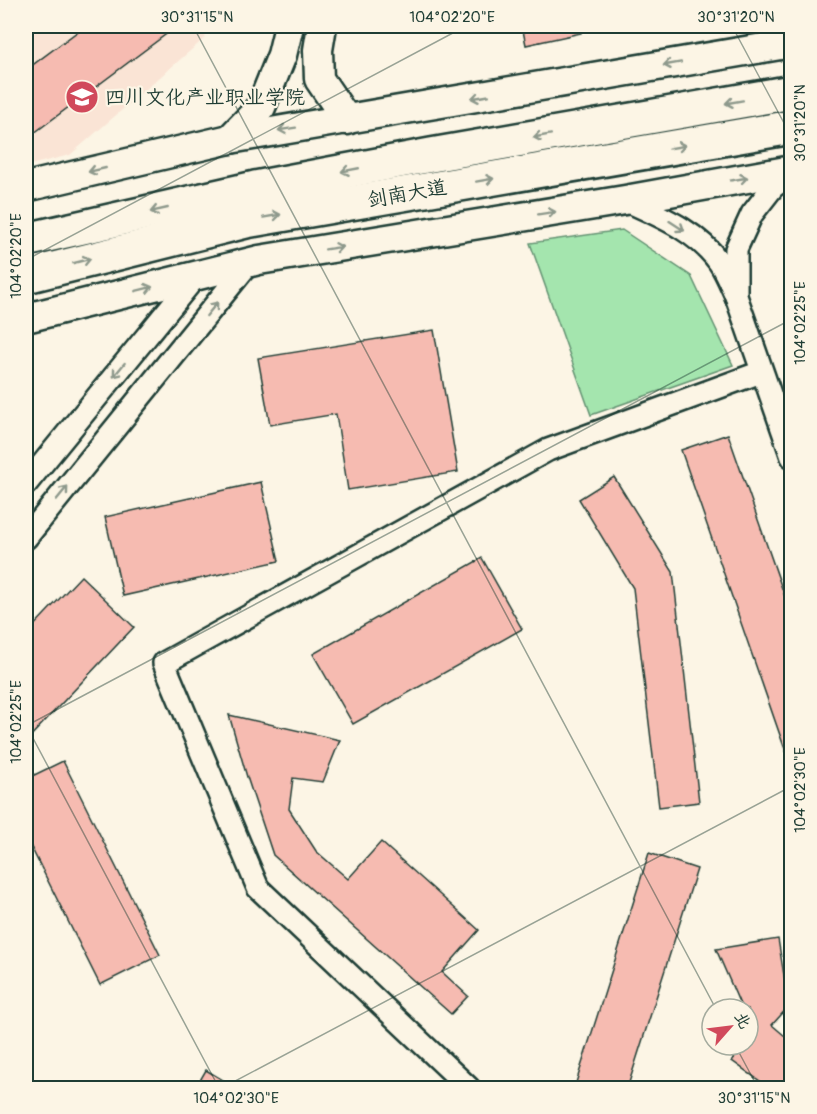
<svg xmlns="http://www.w3.org/2000/svg" width="817" height="1114" viewBox="0 0 817 1114" font-family="Pangolin,'LXGW WenKai TC',sans-serif">
<style>
.built{fill:#fae4d5}
.green{fill:#a4e5ae;stroke:#629171;stroke-width:1.5}
.building{fill:#f6bbb1;stroke:#1f3d34;stroke-width:1.5}
.lines{fill:none;stroke-linecap:round;stroke-linejoin:round}
.street-casing{stroke:#1f3d34;stroke-width:26}
.secondary-casing{stroke:#1f3d34;stroke-width:33}
.highway-casing{stroke:#1f3d34;stroke-width:38}
.street{stroke:#fcf5e5;stroke-width:21}
.secondary{stroke:#fcf5e5;stroke-width:28}
.highway{stroke:#fcf5e5;stroke-width:33}
.oneway{stroke:#8e998c}
.ticks{fill:none;stroke:#1f3d34;stroke-width:1.5;stroke-opacity:0.45}
.labels{text-anchor:middle;stroke-width:4.5;stroke-linejoin:round;paint-order:stroke}
.poi-label{font-size:20px;fill:#1f3d34;stroke:#fcf5e5;text-anchor:start}
.street-label{font-size:20px;fill:#1f3d34;stroke:#fcf5e5}
.neatline{fill:none;stroke:#1f3d34;stroke-width:2}
.ticks-label{font-size:15px;text-anchor:middle;fill:#1f3d34}
</style>
<rect width="100%" height="100%" fill="#fcf5e5"/>
<filter id="ink" filterUnits="userSpaceOnUse"><feTurbulence type="fractalNoise" baseFrequency=".0167" numOctaves="2"/><feDisplacementMap in="SourceGraphic" scale="12" xChannelSelector="R" yChannelSelector="G"/><feConvolveMatrix kernelMatrix="1 2 1 2 8 2 1 2 1" color-interpolation-filters="sRGB"/></filter>
<g filter="url(#ink)">
<path class="built" d="M 26,26 L 208,26 L 205,38 L 70,155 L 26,166 Z"/>
<path class="green" d="M 622,230 L 691,276 L 733,365 L 591,415 L 530,243 Z"/>
<g class="building">
<path d="M 85,26 L 177,26 L 26,139 L 26,70 Z"/>
<path d="M 522,26 L 580,26 L 581,33 L 526,45 Z"/>
<path d="M 434,330 L 458,472 L 348,490 L 336,414 L 270,425 L 258,358 Z"/>
<path d="M 728,434 L 792,617 L 792,760 L 789,761 L 681,450 Z"/>
<path d="M 614,477 L 673,572 L 699,802 L 659,807 L 633,588 L 579,499 Z"/>
<path d="M 261,482 L 279,561 L 123,596 L 105,517 Z"/>
<path d="M 482,558 L 522,629 L 353,724 L 313,654 Z"/>
<path d="M 81,576 L 134,627 L 26,741 L 26,634 Z"/>
<path d="M 229,715 L 340,740 L 323,782 L 293,778 L 289,809 L 316,851 L 348,879 L 381,842 L 479,930 L 442,972 L 468,996 L 451,1014 L 273,855 L 247,777 Z"/>
<path d="M 63,761 L 160,955 L 100,985 L 26,837 L 26,779 Z"/>
<path d="M 649,853 L 697,869 L 627,1089 L 574,1089 Z"/>
<path d="M 778,939 L 789,1006 L 772,1025 L 792,1042 L 792,1089 L 771,1089 L 732,1061 L 744,1045 L 748,1045 L 748,1039 L 752,1033 L 748,1023 L 748,1009 L 742,1009 L 716,949 Z"/>
<path d="M 206,1070 L 238,1089 L 195,1089 Z"/>
</g>
<g class="lines">
<defs>
<g id="street">
<path d="M 625,200 C 659,216 696,230 719,262 C 726,272 731,285 736,296 L 736,249 L 752,214 L 773,187 L 792,173"/>
<path d="M 736,296 L 792,457"/>
<path d="M 26,484 L 196,276"/>
<path d="M 26,538 L 249,263"/>
<path d="M 469,1088 L 258,888 L 164,663 L 548,450 L 761,372"/>
</g>
<g id="secondary">
<path d="M 322,26 L 318,50 L 319,79 L 347,120"/>
<path d="M 230,139 L 261,107 L 282,55 L 289,26"/>
<path d="M 26,187 L 230,139 L 792,43"/>
<path d="M 26,318 L 259,260 L 625,200 L 792,170"/>
</g>
<g id="highway">
<path d="M 26,240 L 255,188 L 431,155 L 792,92"/>
<path d="M 26,276 L 246,221 L 792,127"/>
</g>
</defs>
<use href="#street" class="street-casing"/>
<use href="#secondary" class="secondary-casing"/>
<use href="#highway" class="highway-casing"/>
<use href="#street" class="street"/>
<use href="#secondary" class="secondary"/>
<use href="#highway" class="highway"/>
</g>
<defs><path id="oneway-shaft" d="M-6 0H5M1.5-3L5.5 0L1.5 3" fill="none" stroke-width="1.6" stroke-linecap="round" stroke-linejoin="round" transform="scale(1.5)"/></defs>
<g class="oneway">
<use href="#oneway-shaft" transform="translate(672 64) rotate(170)"/>
<use href="#oneway-shaft" transform="translate(480 97) rotate(170)"/>
<use href="#oneway-shaft" transform="translate(734 102) rotate(170)"/>
<use href="#oneway-shaft" transform="translate(287 129) rotate(171)"/>
<use href="#oneway-shaft" transform="translate(542 136) rotate(170)"/>
<use href="#oneway-shaft" transform="translate(677 147) rotate(-10)"/>
<use href="#oneway-shaft" transform="translate(97 170) rotate(167)"/>
<use href="#oneway-shaft" transform="translate(350 170) rotate(169)"/>
<use href="#oneway-shaft" transform="translate(739 179) rotate(-10)"/>
<use href="#oneway-shaft" transform="translate(485 180) rotate(-10)"/>
<use href="#oneway-shaft" transform="translate(159 210) rotate(167)"/>
<use href="#oneway-shaft" transform="translate(547 213) rotate(-9)"/>
<use href="#oneway-shaft" transform="translate(272 216) rotate(-10)"/>
<use href="#oneway-shaft" transform="translate(677 226) rotate(33)"/>
<use href="#oneway-shaft" transform="translate(334 248) rotate(-9)"/>
<use href="#oneway-shaft" transform="translate(82 261) rotate(-14)"/>
<use href="#oneway-shaft" transform="translate(144 289) rotate(-14)"/>
<use href="#oneway-shaft" transform="translate(212 309) rotate(-51)"/>
<use href="#oneway-shaft" transform="translate(119 370) rotate(129)"/>
<use href="#oneway-shaft" transform="translate(62 493) rotate(-51)"/>
</g>
</g>
<path class="ticks" d="M 193,26 L 716,1009M 732,26 L 792,138M 26,260 L 466,26M 26,725 L 219,1088M 26,726 L 792,319M 735,1045 L 758,1088M 222,1088 L 792,786"/>
<defs>
<symbol id="school-disc" viewBox="-11 -11 22 22"><circle r="9.5" fill="#d1495b" stroke="#fcf5e5"/><path d="M0-5L7-2L0 1L-7-2ZM-4 1L0 2.5L4 1V4Q0 6-4 4Z" fill="#fff"/></symbol>
</defs>
<g fill-rule="evenodd">
<use href="#school-disc" x="63" y="78" width="38" height="38"/>
</g>
<g class="labels">
<g class="poi-label">
<text x="105" y="104">四川文化产业职业学院</text>
</g>
<g class="street-label">
<text transform="translate(407 193) rotate(-10)" y="7">剑南大道</text>
</g>
</g>
<rect width="817" height="1114" fill="none" stroke="#fcf5e5" stroke-width="66"/>
<g transform="translate(730 1027) rotate(62)"><circle r="28" fill="#fcf5e5" stroke="#a4ab9e" stroke-width="1.5"/>
<path d="M0-4.5L10 22L0 15L-10 22Z" fill="#d1495b"/>
<text y="-9" font-size="16" font-weight="bold" text-anchor="middle" fill="#1f3d34">北</text>
</g>
<rect x="33" y="33" width="751" height="1048" class="neatline"/>
<g class="ticks-label">
<text x="197" y="22">30°31'15"N</text>
<text x="452" y="22">104°02'20"E</text>
<text x="736" y="22">30°31'20"N</text>
<text transform="translate(800 123) rotate(-90)" y="5">30°31'20"N</text>
<text transform="translate(16 256) rotate(-90)" y="5">104°02'20"E</text>
<text transform="translate(800 323) rotate(-90)" y="5">104°02'25"E</text>
<text transform="translate(16 722) rotate(-90)" y="5">104°02'25"E</text>
<text transform="translate(800 790) rotate(-90)" y="5">104°02'30"E</text>
<text x="236" y="1103">104°02'30"E</text>
<text x="754" y="1103">30°31'15"N</text>
</g>
</svg>
